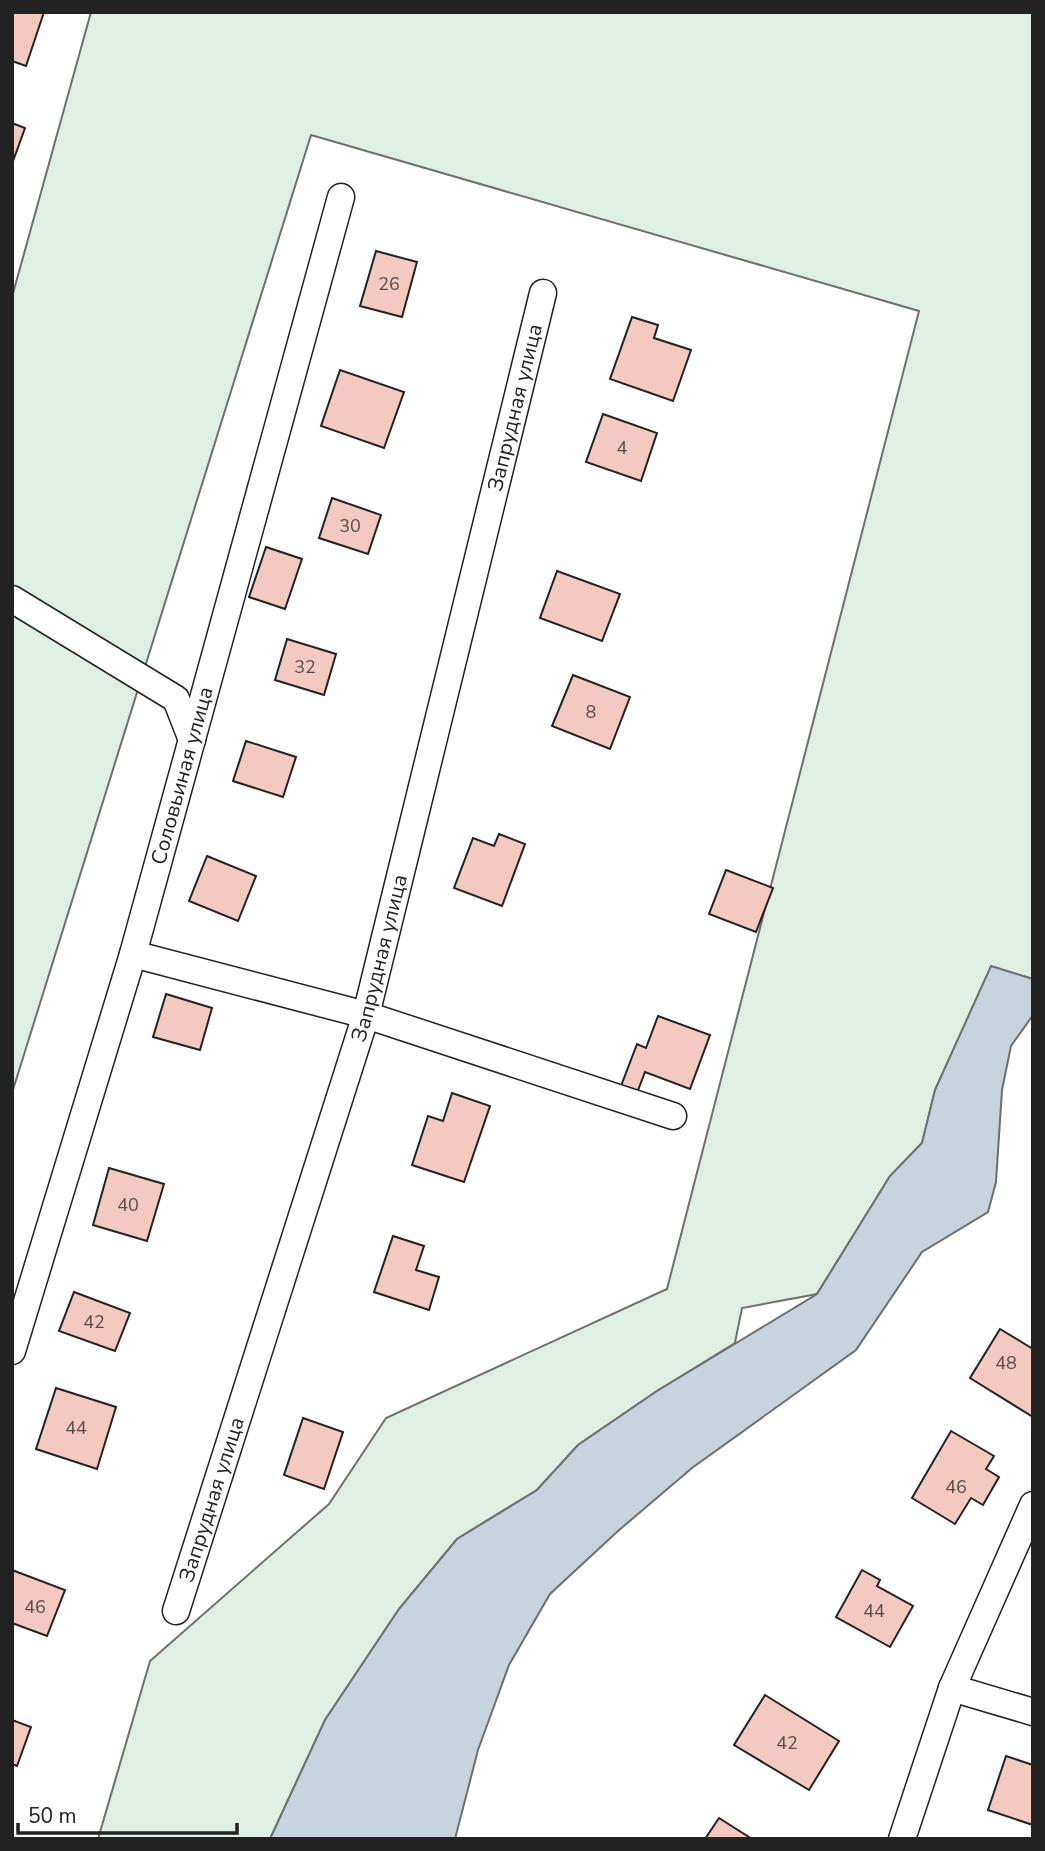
<svg xmlns="http://www.w3.org/2000/svg" width="1045" height="1851" viewBox="0 0 1045 1851" font-family="'Nunito Sans',sans-serif">
<style>
.green{fill:#e0efe3;stroke:#6f6f6f;stroke-width:2}
.water{fill:#c7d3dd;stroke:#6f6f6f;stroke-width:2}
.building{fill:#f3c9c0;stroke:#222;stroke-width:2}
.lines{fill:none;stroke-linecap:round;stroke-linejoin:round}
.street-casing{stroke:#222;stroke-width:29}
.street{stroke:#fff;stroke-width:26}
.labels{text-anchor:middle;stroke-width:5;stroke-linejoin:round;paint-order:stroke}
.number-label{font-size:18px;fill:#564c4a}
.street-label{font-size:21px;fill:#222;stroke:#fff}
</style>
<rect width="100%" height="100%" fill="#fff"/>
<path class="green" d="M 91,12 L 1033,12 L 1033,979 L 991,967 L 935,1090 L 922,1143 L 890,1176 L 817,1294 L 742,1308 L 735,1343 L 657,1391 L 578,1445 L 537,1490 L 457,1539 L 399,1609 L 325,1720 L 270,1839 L 98,1839 L 150,1661 L 329,1504 L 386,1418 L 667,1289 L 919,311 L 311,135 L 12,1093 L 12,297 Z"/>
<path class="water" d="M 991,966 L 1033,979 L 1033,1015 L 1011,1046 L 1002,1090 L 996,1182 L 988,1212 L 922,1252 L 856,1350 L 692,1468 L 618,1531 L 550,1594 L 509,1665 L 478,1750 L 455,1839 L 270,1839 L 325,1720 L 399,1609 L 457,1539 L 537,1490 L 578,1445 L 657,1391 L 817,1294 L 890,1176 L 922,1143 L 935,1090 Z"/>
<g class="building">
<path d="M 12,12 L 44,12 L 26,66 L 12,61 Z"/>
<path d="M 12,123 L 25,128 L 12,164 Z"/>
<path d="M 376,251 L 417,262 L 402,317 L 360,306 Z"/>
<path d="M 632,317 L 658,325 L 654,338 L 691,350 L 673,401 L 610,379 Z"/>
<path d="M 340,370 L 404,392 L 384,448 L 321,426 Z"/>
<path d="M 603,414 L 657,433 L 641,481 L 586,462 Z"/>
<path d="M 332,498 L 381,515 L 368,554 L 319,538 Z"/>
<path d="M 266,547 L 302,559 L 285,609 L 249,597 Z"/>
<path d="M 557,571 L 620,594 L 602,641 L 540,618 Z"/>
<path d="M 287,639 L 336,654 L 324,695 L 275,680 Z"/>
<path d="M 573,675 L 630,697 L 610,749 L 552,726 Z"/>
<path d="M 246,741 L 296,757 L 283,797 L 233,781 Z"/>
<path d="M 499,834 L 525,844 L 502,906 L 454,888 L 473,838 L 494,846 Z"/>
<path d="M 207,856 L 256,876 L 238,921 L 189,901 Z"/>
<path d="M 726,870 L 773,888 L 756,932 L 709,914 Z"/>
<path d="M 166,994 L 212,1008 L 200,1050 L 153,1037 Z"/>
<path d="M 658,1016 L 710,1035 L 690,1089 L 645,1072 L 637,1093 L 621,1086 L 637,1044 L 646,1048 Z"/>
<path d="M 452,1093 L 490,1106 L 464,1182 L 412,1165 L 428,1116 L 443,1121 Z"/>
<path d="M 109,1168 L 164,1184 L 147,1241 L 93,1225 Z"/>
<path d="M 393,1236 L 424,1246 L 416,1270 L 439,1277 L 429,1310 L 374,1292 Z"/>
<path d="M 74,1292 L 130,1313 L 115,1351 L 59,1331 Z"/>
<path d="M 1000,1329 L 1033,1349 L 1033,1417 L 970,1378 Z"/>
<path d="M 56,1388 L 116,1407 L 97,1469 L 36,1449 Z"/>
<path d="M 303,1418 L 343,1432 L 324,1489 L 284,1475 Z"/>
<path d="M 951,1431 L 994,1456 L 986,1469 L 999,1477 L 983,1505 L 971,1498 L 955,1524 L 912,1498 Z"/>
<path d="M 12,1570 L 65,1590 L 47,1636 L 12,1623 Z"/>
<path d="M 862,1570 L 880,1580 L 877,1586 L 913,1606 L 890,1647 L 836,1617 Z"/>
<path d="M 765,1695 L 839,1741 L 809,1790 L 734,1745 Z"/>
<path d="M 12,1720 L 31,1727 L 17,1766 L 12,1764 Z"/>
<path d="M 1006,1756 L 1033,1765 L 1033,1825 L 988,1810 Z"/>
<path d="M 719,1818 L 752,1839 L 705,1839 Z"/>
</g>
<g class="lines">
<defs>
<g id="street">
<path d="M 12,599 L 176,699 L 192,740"/>
<path d="M 133,954 L 366,1015 L 673,1116"/>
<path id="s1" d="M 12,1351 L 133,954 L 341,197"/>
<path id="s2" d="M 176,1611 L 366,1015 L 543,293"/>
<path d="M 952,1688 L 1033,1712"/>
<path d="M 902,1839 L 952,1688 L 1033,1505"/>
</g>
</defs>
<use href="#street" class="street-casing"/>
<use href="#street" class="street"/>
</g>
<g class="labels">
<g class="number-label">
<text x="389" y="290">26</text>
<text x="622" y="454">4</text>
<text x="350" y="532">30</text>
<text x="305" y="673">32</text>
<text x="591" y="718">8</text>
<text x="128" y="1211">40</text>
<text x="94" y="1328">42</text>
<text x="1006" y="1369">48</text>
<text x="76" y="1434">44</text>
<text x="956" y="1493">46</text>
<text x="35" y="1613">46</text>
<text x="874" y="1617">44</text>
<text x="787" y="1749">42</text>
</g>
<g class="street-label">
<text dy="7" stroke="none"><textPath href="#s2" startOffset="1251">Запрудная улица</textPath></text>
<text dy="7" stroke="none"><textPath href="#s1" startOffset="600">Соловьиная улица</textPath></text>
<text dy="7" stroke="none"><textPath href="#s2" startOffset="684">Запрудная улица</textPath></text>
<text dy="7" stroke="none"><textPath href="#s2" startOffset="117">Запрудная улица</textPath></text>
</g>
</g>
<rect width="1045" height="1851" fill="none" stroke="#222222" stroke-width="28"/>
<path d="M18 1823v10h219v-10" fill="none" stroke="#222222" stroke-width="3.5"/>
<text x="28" y="1823" font-size="21" fill="#222222" stroke="#ffffff" stroke-width="5" paint-order="stroke">50 m</text>
</svg>
